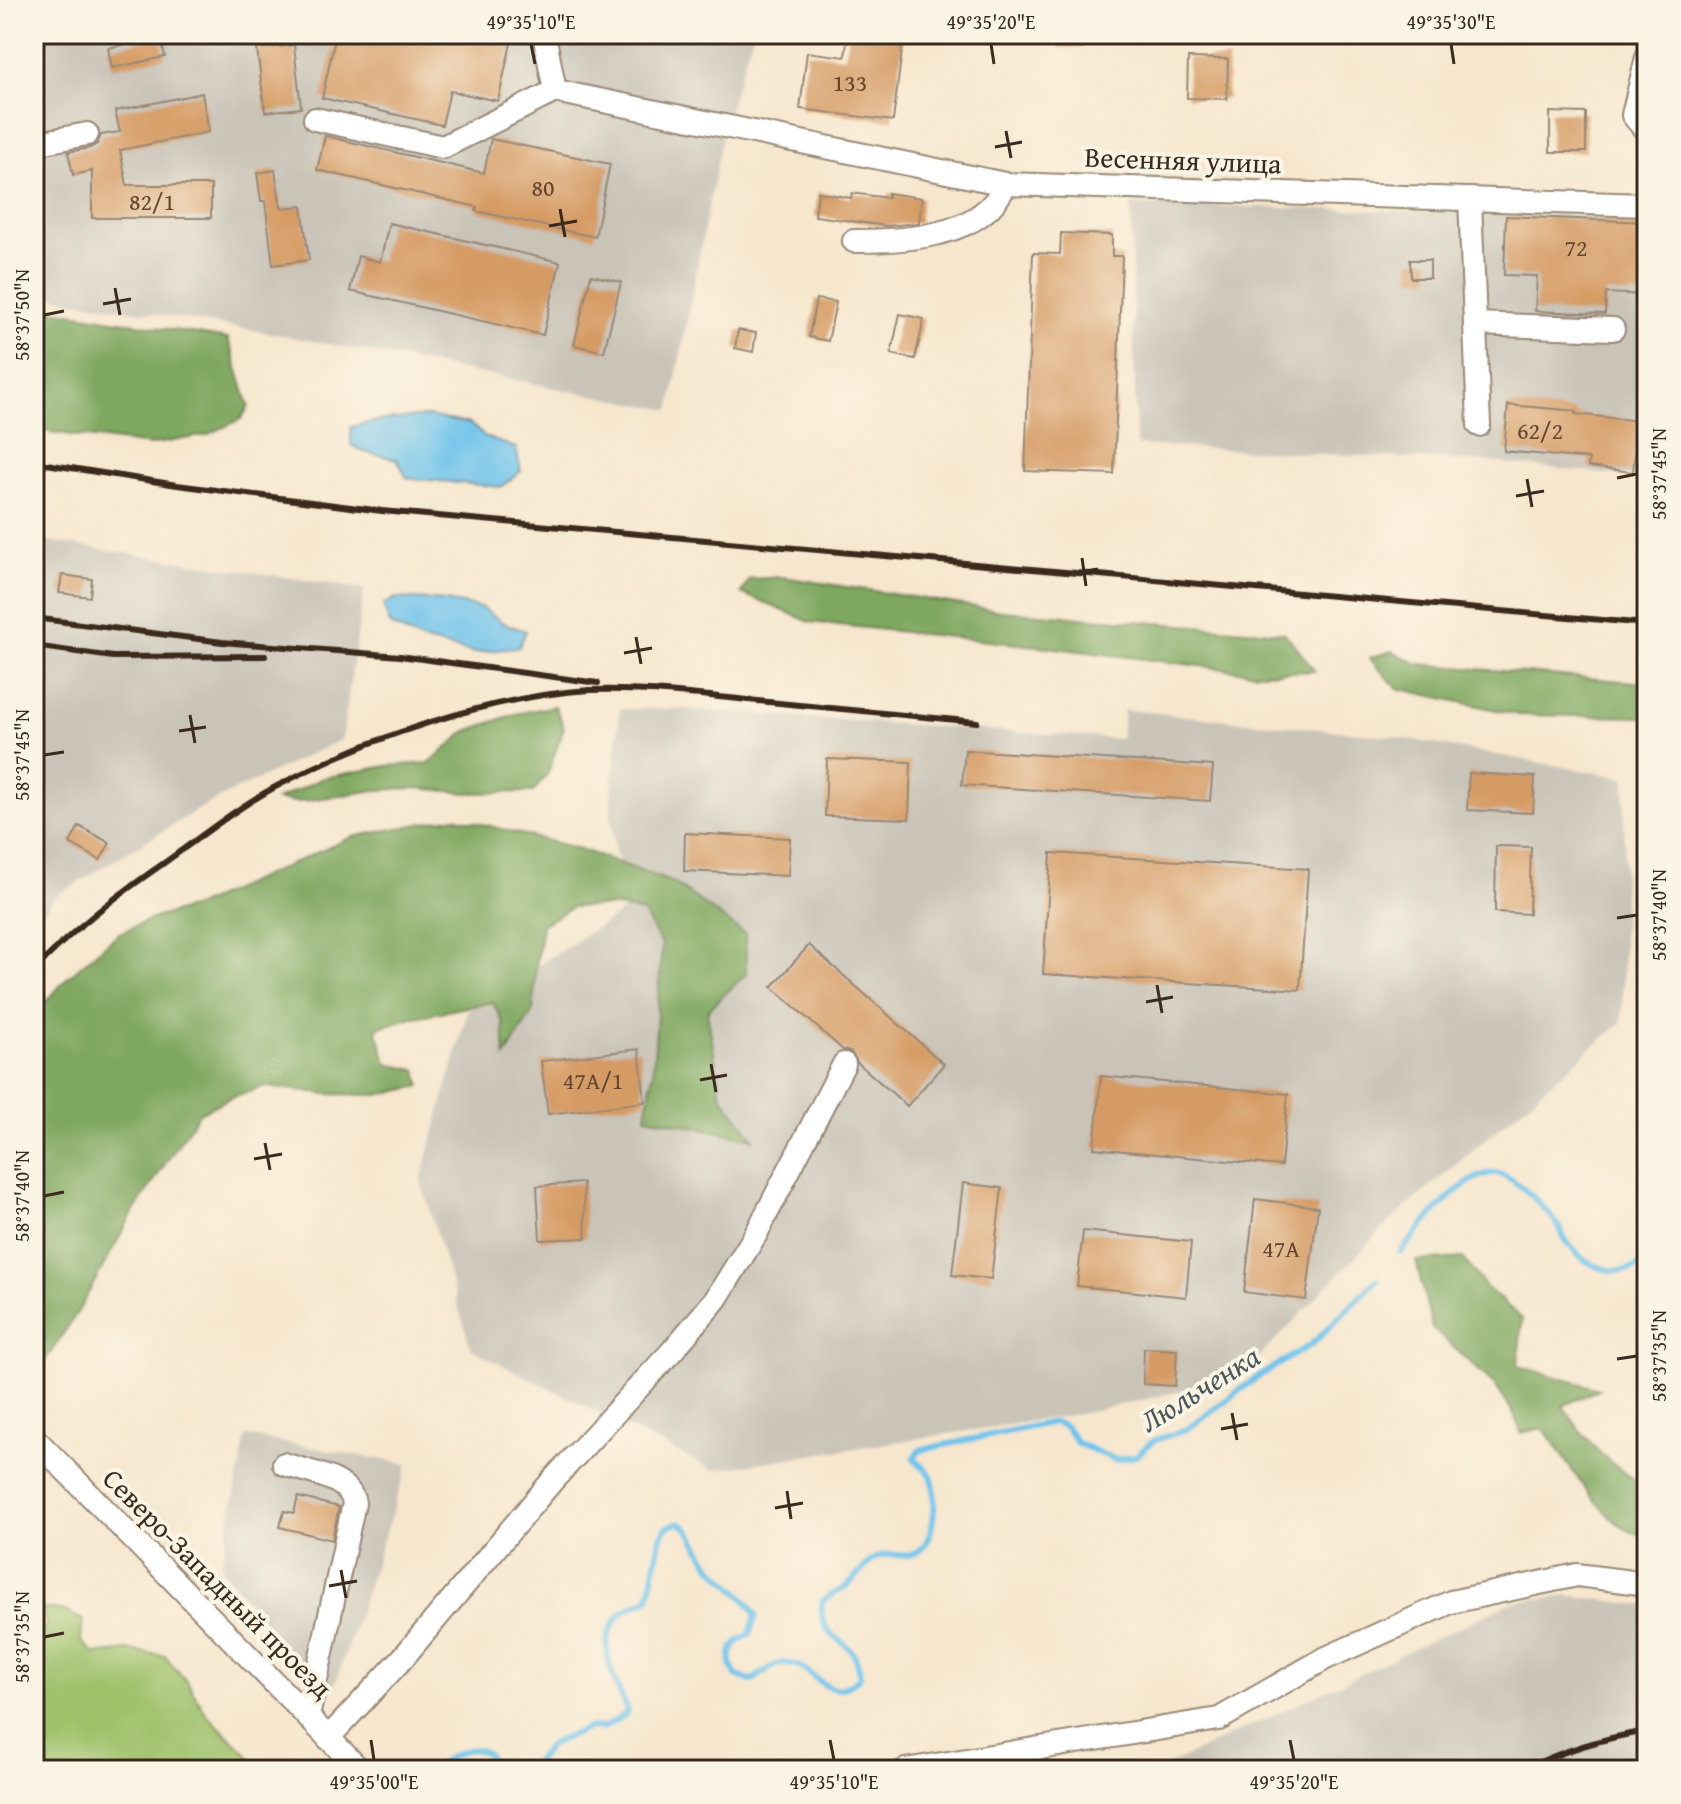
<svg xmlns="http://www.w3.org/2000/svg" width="1681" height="1804" viewBox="0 0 1681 1804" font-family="'Gentium Book Plus',serif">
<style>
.industrial{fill:#c9c3b8}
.green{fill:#9ec16b;stroke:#6c7644;stroke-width:2}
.forest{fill:#7ea75f;stroke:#5c683e;stroke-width:2}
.water{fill:#6ec3eb;stroke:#547684;stroke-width:2}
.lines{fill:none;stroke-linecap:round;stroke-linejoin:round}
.stream{stroke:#6ec3eb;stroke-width:6}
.building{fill:#d59b65}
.minor-casing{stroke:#988876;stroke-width:26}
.minor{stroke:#fff;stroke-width:22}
.rail{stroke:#3b2a1e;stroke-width:6}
.ticks{fill:none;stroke:#3b2a1e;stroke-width:3}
.labels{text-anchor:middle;stroke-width:8;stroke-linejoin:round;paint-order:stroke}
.number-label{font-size:24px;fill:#624630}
.street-label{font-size:28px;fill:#3b2a1e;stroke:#fcf5e5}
.water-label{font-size:30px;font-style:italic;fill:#4a585c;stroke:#fcf5e5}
.neatline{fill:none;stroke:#3b2a1e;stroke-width:3}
.ticks-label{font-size:20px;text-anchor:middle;fill:#3b2a1e}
</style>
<rect width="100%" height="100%" fill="#fcf5e5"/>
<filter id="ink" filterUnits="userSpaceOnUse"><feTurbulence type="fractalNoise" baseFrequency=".0125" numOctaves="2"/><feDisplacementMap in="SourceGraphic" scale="16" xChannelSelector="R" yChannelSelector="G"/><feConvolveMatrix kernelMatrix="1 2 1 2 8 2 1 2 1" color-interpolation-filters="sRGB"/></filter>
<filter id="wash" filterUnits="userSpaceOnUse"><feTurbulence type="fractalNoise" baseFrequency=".006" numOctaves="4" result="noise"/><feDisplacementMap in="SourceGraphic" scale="32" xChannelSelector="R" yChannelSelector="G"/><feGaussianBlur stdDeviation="1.8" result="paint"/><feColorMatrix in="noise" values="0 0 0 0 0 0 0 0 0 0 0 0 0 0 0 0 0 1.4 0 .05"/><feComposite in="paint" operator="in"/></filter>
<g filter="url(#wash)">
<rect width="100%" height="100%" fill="#f6e6cd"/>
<g class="industrial">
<path d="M 34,34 L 753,34 L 724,125 L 670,410 L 276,334 L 34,294 Z"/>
<path d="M 1131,204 L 1647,217 L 1647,478 L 1493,462 L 1136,445 Z"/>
<path d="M 34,539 L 364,589 L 342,739 L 209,803 L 54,897 L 34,926 Z"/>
<path d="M 620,709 L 678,709 L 1121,739 L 1124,710 L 1390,736 L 1625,778 L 1622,1022 L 1387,1224 L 1239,1378 L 1084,1413 L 713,1470 L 471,1349 L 421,1181 L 468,1010 L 636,903 L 616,856 L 610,810 Z"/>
<path d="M 246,1436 L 408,1464 L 333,1691 L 305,1673 L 221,1567 Z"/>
<path d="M 1566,1595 L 1647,1606 L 1647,1770 L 1158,1770 L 1512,1602 Z"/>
</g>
<g class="green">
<path d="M 1647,1192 L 1647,1354 L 1638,1352 Z"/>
<path d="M 43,1609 L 63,1610 L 83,1620 L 81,1641 L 94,1654 L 128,1650 L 165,1656 L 188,1683 L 207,1715 L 263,1770 L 34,1770 L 34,1635 L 46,1626 Z"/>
</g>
<g class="forest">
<path d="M 34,307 L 228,339 L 249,406 L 241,419 L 207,435 L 150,445 L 34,430 Z"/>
<path d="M 783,577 L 1002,611 L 1285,633 L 1315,671 L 1257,673 L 1055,648 L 810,622 L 741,593 L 750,579 Z"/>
<path d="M 1392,651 L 1418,664 L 1647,683 L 1647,717 L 1519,715 L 1397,688 L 1369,658 Z"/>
<path d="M 555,706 L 564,727 L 548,773 L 533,792 L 467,793 L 418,788 L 376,790 L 297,802 L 276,800 L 323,778 L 386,766 L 429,763 L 467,731 L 515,714 Z"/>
<path d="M 455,817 L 580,849 L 674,883 L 745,934 L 746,974 L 707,1011 L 721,1095 L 754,1139 L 646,1117 L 653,1072 L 662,945 L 643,912 L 612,906 L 572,907 L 542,925 L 536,966 L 533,1011 L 505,1057 L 503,1022 L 493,1002 L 410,1018 L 376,1028 L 387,1064 L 417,1070 L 421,1086 L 378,1095 L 325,1094 L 266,1086 L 229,1098 L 199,1113 L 134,1211 L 80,1308 L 34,1378 L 34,1016 L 67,978 L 119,933 L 154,918 L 194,907 L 352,837 Z"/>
<path d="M 1463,1258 L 1484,1285 L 1522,1319 L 1518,1366 L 1599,1389 L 1563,1406 C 1584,1438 1611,1471 1647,1485 L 1647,1536 C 1606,1533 1566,1459 1543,1428 L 1521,1433 L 1514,1414 L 1494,1384 L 1432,1328 L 1416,1261 Z"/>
</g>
<g class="water">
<path d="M 427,416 L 470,424 L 485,437 L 516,448 L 521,471 L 501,487 L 407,478 L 397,459 L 364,452 L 351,445 L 351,427 L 377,421 Z"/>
<path d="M 396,598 L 446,601 L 482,608 L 503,623 L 526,631 L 519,647 L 475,653 L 421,640 L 390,625 L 383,605 Z"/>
</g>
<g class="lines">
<g class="stream">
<path d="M 1401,1252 C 1420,1229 1461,1175 1493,1173 C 1510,1171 1545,1208 1555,1221 C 1561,1229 1564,1240 1571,1247 C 1590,1270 1622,1279 1647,1261"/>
<path d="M 432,1770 C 445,1759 469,1741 487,1754 C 491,1758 495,1765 499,1770"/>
<path d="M 529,1770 L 551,1744 L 591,1727 L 604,1728 L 627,1713 C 626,1701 620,1695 616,1684 C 606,1659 601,1634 622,1613 C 628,1606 640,1605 649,1598 L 660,1539 L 667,1527 L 679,1523 L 685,1526 C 695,1536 700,1551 709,1563 C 724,1581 745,1594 756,1615 L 750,1634 C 731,1643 725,1657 736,1676 L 752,1680 C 762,1675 774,1662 786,1663 C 816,1664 826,1710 860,1677 C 857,1630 818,1649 822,1602 C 830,1594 840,1592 848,1585 C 859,1576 866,1561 880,1556 C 892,1552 907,1559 917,1552 C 935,1542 938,1493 931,1476 C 927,1467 919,1465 914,1458 L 920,1450 L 1054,1422 L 1066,1427 L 1077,1443 L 1116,1460 L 1136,1456 L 1153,1441 L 1187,1429 L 1255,1379 L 1313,1343 L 1377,1280"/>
</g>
</g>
<g id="blocks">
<g class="building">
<path d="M 336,34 L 513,34 L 498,101 L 450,91 L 442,125 L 322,98 Z"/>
<path d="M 848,34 L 904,34 L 893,121 L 800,109 L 807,52 L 845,57 Z"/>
<path d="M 1060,34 L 1083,34 L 1083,48 L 1059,48 Z"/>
<path d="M 161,37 L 165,57 L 112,68 L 108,48 Z"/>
<path d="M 294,45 L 301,108 L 265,112 L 257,49 Z"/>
<path d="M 1188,58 L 1228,59 L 1227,99 L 1187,98 Z"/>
<path d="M 202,93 L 209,132 L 120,150 L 127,185 L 211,185 L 211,218 L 92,218 L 92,171 L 73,175 L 68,152 L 90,148 L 97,144 L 101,135 L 120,132 L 115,111 Z"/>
<path d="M 1550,112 L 1586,113 L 1586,152 L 1550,152 Z"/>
<path d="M 325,136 L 484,173 L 491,139 L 610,164 L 595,237 L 476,211 L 477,207 L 317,170 Z"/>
<path d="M 275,170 L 281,208 L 302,206 L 309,260 L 273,265 L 265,201 L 261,201 L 257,173 Z"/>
<path d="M 818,192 L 851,198 L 852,193 L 888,198 L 888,193 L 922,198 L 919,223 L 886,226 L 815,216 Z"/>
<path d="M 1506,216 L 1647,222 L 1647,295 L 1606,293 L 1605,314 L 1535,311 L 1537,276 L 1504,275 Z"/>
<path d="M 389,223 L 560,262 L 543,335 L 350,291 L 358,256 L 380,262 Z"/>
<path d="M 1061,233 L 1112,235 L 1112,256 L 1122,256 L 1114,474 L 1025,471 L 1033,253 L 1060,254 Z"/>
<path d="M 1410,260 L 1430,260 L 1430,278 L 1411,278 Z"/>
<path d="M 591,275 L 621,282 L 604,352 L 574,345 Z"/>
<path d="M 816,299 L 836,302 L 828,341 L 809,337 Z"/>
<path d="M 900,314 L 924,319 L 915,359 L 891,354 Z"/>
<path d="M 738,330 L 756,333 L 753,352 L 735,348 Z"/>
<path d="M 1508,405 L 1576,411 L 1575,414 L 1639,421 L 1633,472 L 1588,467 L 1589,459 L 1504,451 Z"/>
<path d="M 62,575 L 92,579 L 90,597 L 59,593 Z"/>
<path d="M 965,750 L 1213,766 L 1210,801 L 962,785 Z"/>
<path d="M 827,759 L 911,762 L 909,819 L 825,816 Z"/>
<path d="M 1469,773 L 1535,777 L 1533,813 L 1467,810 Z"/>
<path d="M 79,826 L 110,843 L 100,860 L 70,843 Z"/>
<path d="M 685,833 L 790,838 L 788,876 L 684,871 Z"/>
<path d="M 1496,846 L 1531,847 L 1529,914 L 1495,912 Z"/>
<path d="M 1051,853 L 1308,869 L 1300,990 L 1043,974 Z"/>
<path d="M 809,945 L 944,1064 L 907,1106 L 858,1063 L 851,1052 L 843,1050 L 772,987 Z"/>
<path d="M 639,1049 L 645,1102 L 548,1114 L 541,1061 Z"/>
<path d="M 1101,1076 L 1288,1094 L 1281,1166 L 1094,1148 Z"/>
<path d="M 583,1183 L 586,1238 L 540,1240 L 537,1186 Z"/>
<path d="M 963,1183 L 1002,1188 L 991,1279 L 952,1275 Z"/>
<path d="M 1255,1199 L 1318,1207 L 1306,1300 L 1244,1292 Z"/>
<path d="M 1083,1231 L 1191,1242 L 1186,1297 L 1077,1286 Z"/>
<path d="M 1144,1348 L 1177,1350 L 1175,1386 L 1143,1384 Z"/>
<path d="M 298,1497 L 339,1507 L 332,1540 L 280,1527 L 284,1511 L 294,1513 Z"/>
</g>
</g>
</g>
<g filter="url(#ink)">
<use href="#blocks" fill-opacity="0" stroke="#988876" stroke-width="2"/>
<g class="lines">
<defs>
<g id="minor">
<path d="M 544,34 L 555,91"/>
<path d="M 1647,57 L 1633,115 L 1647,132"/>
<path d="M 315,119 L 443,147 L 555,91 L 1005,184 L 1647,205"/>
<path d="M 34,144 L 87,134"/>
<path d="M 1470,199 L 1479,425"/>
<path d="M 854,241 C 903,241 984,238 1005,184"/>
<path d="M 1475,324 L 1613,329"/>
<path d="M 34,1438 L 360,1770"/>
<path d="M 284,1464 C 306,1472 350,1477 354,1503 L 308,1717"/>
<path d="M 328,1738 L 401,1660 L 552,1481 L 673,1350 L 716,1299 L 756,1234 L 844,1064"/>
<path d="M 905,1770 L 1219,1719 L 1326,1658 L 1451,1602 L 1577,1575 L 1647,1584"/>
</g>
</defs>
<use href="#minor" class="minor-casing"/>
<use href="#minor" class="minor"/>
<g class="rail">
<path d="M 34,462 L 177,485 L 382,511 L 1647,624"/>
<path d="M 34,618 L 222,642 L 400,656 L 598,683"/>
<path d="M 34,646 L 113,657 L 265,656"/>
<path d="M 34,971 C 72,929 118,895 164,863 C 202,836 239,806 279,785 C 367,738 491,696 590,690 C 643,688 696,695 748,700 C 824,707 900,715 977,722"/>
<path d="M 1523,1770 C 1563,1750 1603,1738 1647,1731"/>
</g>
</g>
</g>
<path class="ticks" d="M 531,44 L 535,64M 991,44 L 994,64M 1451,44 L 1454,64M 1006,131 L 1011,158M 995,147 L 1022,142M 560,209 L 565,237M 549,226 L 577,221M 115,288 L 120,315M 103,304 L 131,299M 44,315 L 64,311M 1617,478 L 1637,474M 1527,479 L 1532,507M 1516,496 L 1544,491M 1082,558 L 1086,586M 1070,574 L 1098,569M 636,637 L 641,664M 624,653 L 652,648M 190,715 L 195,743M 179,731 L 206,727M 44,755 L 64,752M 1617,918 L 1637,915M 1157,985 L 1162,1013M 1146,1002 L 1173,997M 711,1064 L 716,1092M 700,1080 L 727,1075M 265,1143 L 270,1170M 254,1159 L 282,1154M 44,1196 L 64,1192M 1617,1359 L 1637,1356M 1232,1413 L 1237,1440M 1221,1429 L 1248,1424M 787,1491 L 791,1519M 775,1508 L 803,1503M 341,1570 L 346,1598M 329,1586 L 357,1581M 44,1637 L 64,1633M 371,1740 L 374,1760M 830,1740 L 834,1760M 1290,1740 L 1294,1760"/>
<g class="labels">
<g class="number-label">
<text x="850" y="91">133</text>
<text x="543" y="196">80</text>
<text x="152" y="210">82/1</text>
<text x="1576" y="256">72</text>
<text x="1540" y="439">62/2</text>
<text x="593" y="1089">47А/1</text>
<text x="1281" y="1257">47А</text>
</g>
<g class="street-label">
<text transform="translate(1183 160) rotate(2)" y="10">Весенняя улица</text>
<text transform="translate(218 1583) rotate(45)" y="10">Северо-Западный проезд</text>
</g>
<g class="water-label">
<text transform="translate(1200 1389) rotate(-32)" y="10">Люльченка</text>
</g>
</g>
<rect width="1681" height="1804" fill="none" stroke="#fcf5e5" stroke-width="88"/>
<rect x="44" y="44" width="1593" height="1716" class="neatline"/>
<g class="ticks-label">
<text x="531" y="29">49°35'10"E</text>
<text x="991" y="29">49°35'20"E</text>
<text x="1451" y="29">49°35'30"E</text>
<text transform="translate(22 315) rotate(-90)" y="7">58°37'50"N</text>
<text transform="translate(1659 474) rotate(-90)" y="7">58°37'45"N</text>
<text transform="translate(22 755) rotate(-90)" y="7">58°37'45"N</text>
<text transform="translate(1659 915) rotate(-90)" y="7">58°37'40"N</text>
<text transform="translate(22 1196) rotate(-90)" y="7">58°37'40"N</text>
<text transform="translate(1659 1356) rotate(-90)" y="7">58°37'35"N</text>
<text transform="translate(22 1637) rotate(-90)" y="7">58°37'35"N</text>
<text x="374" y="1789">49°35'00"E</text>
<text x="834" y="1789">49°35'10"E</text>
<text x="1294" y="1789">49°35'20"E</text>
</g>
</svg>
